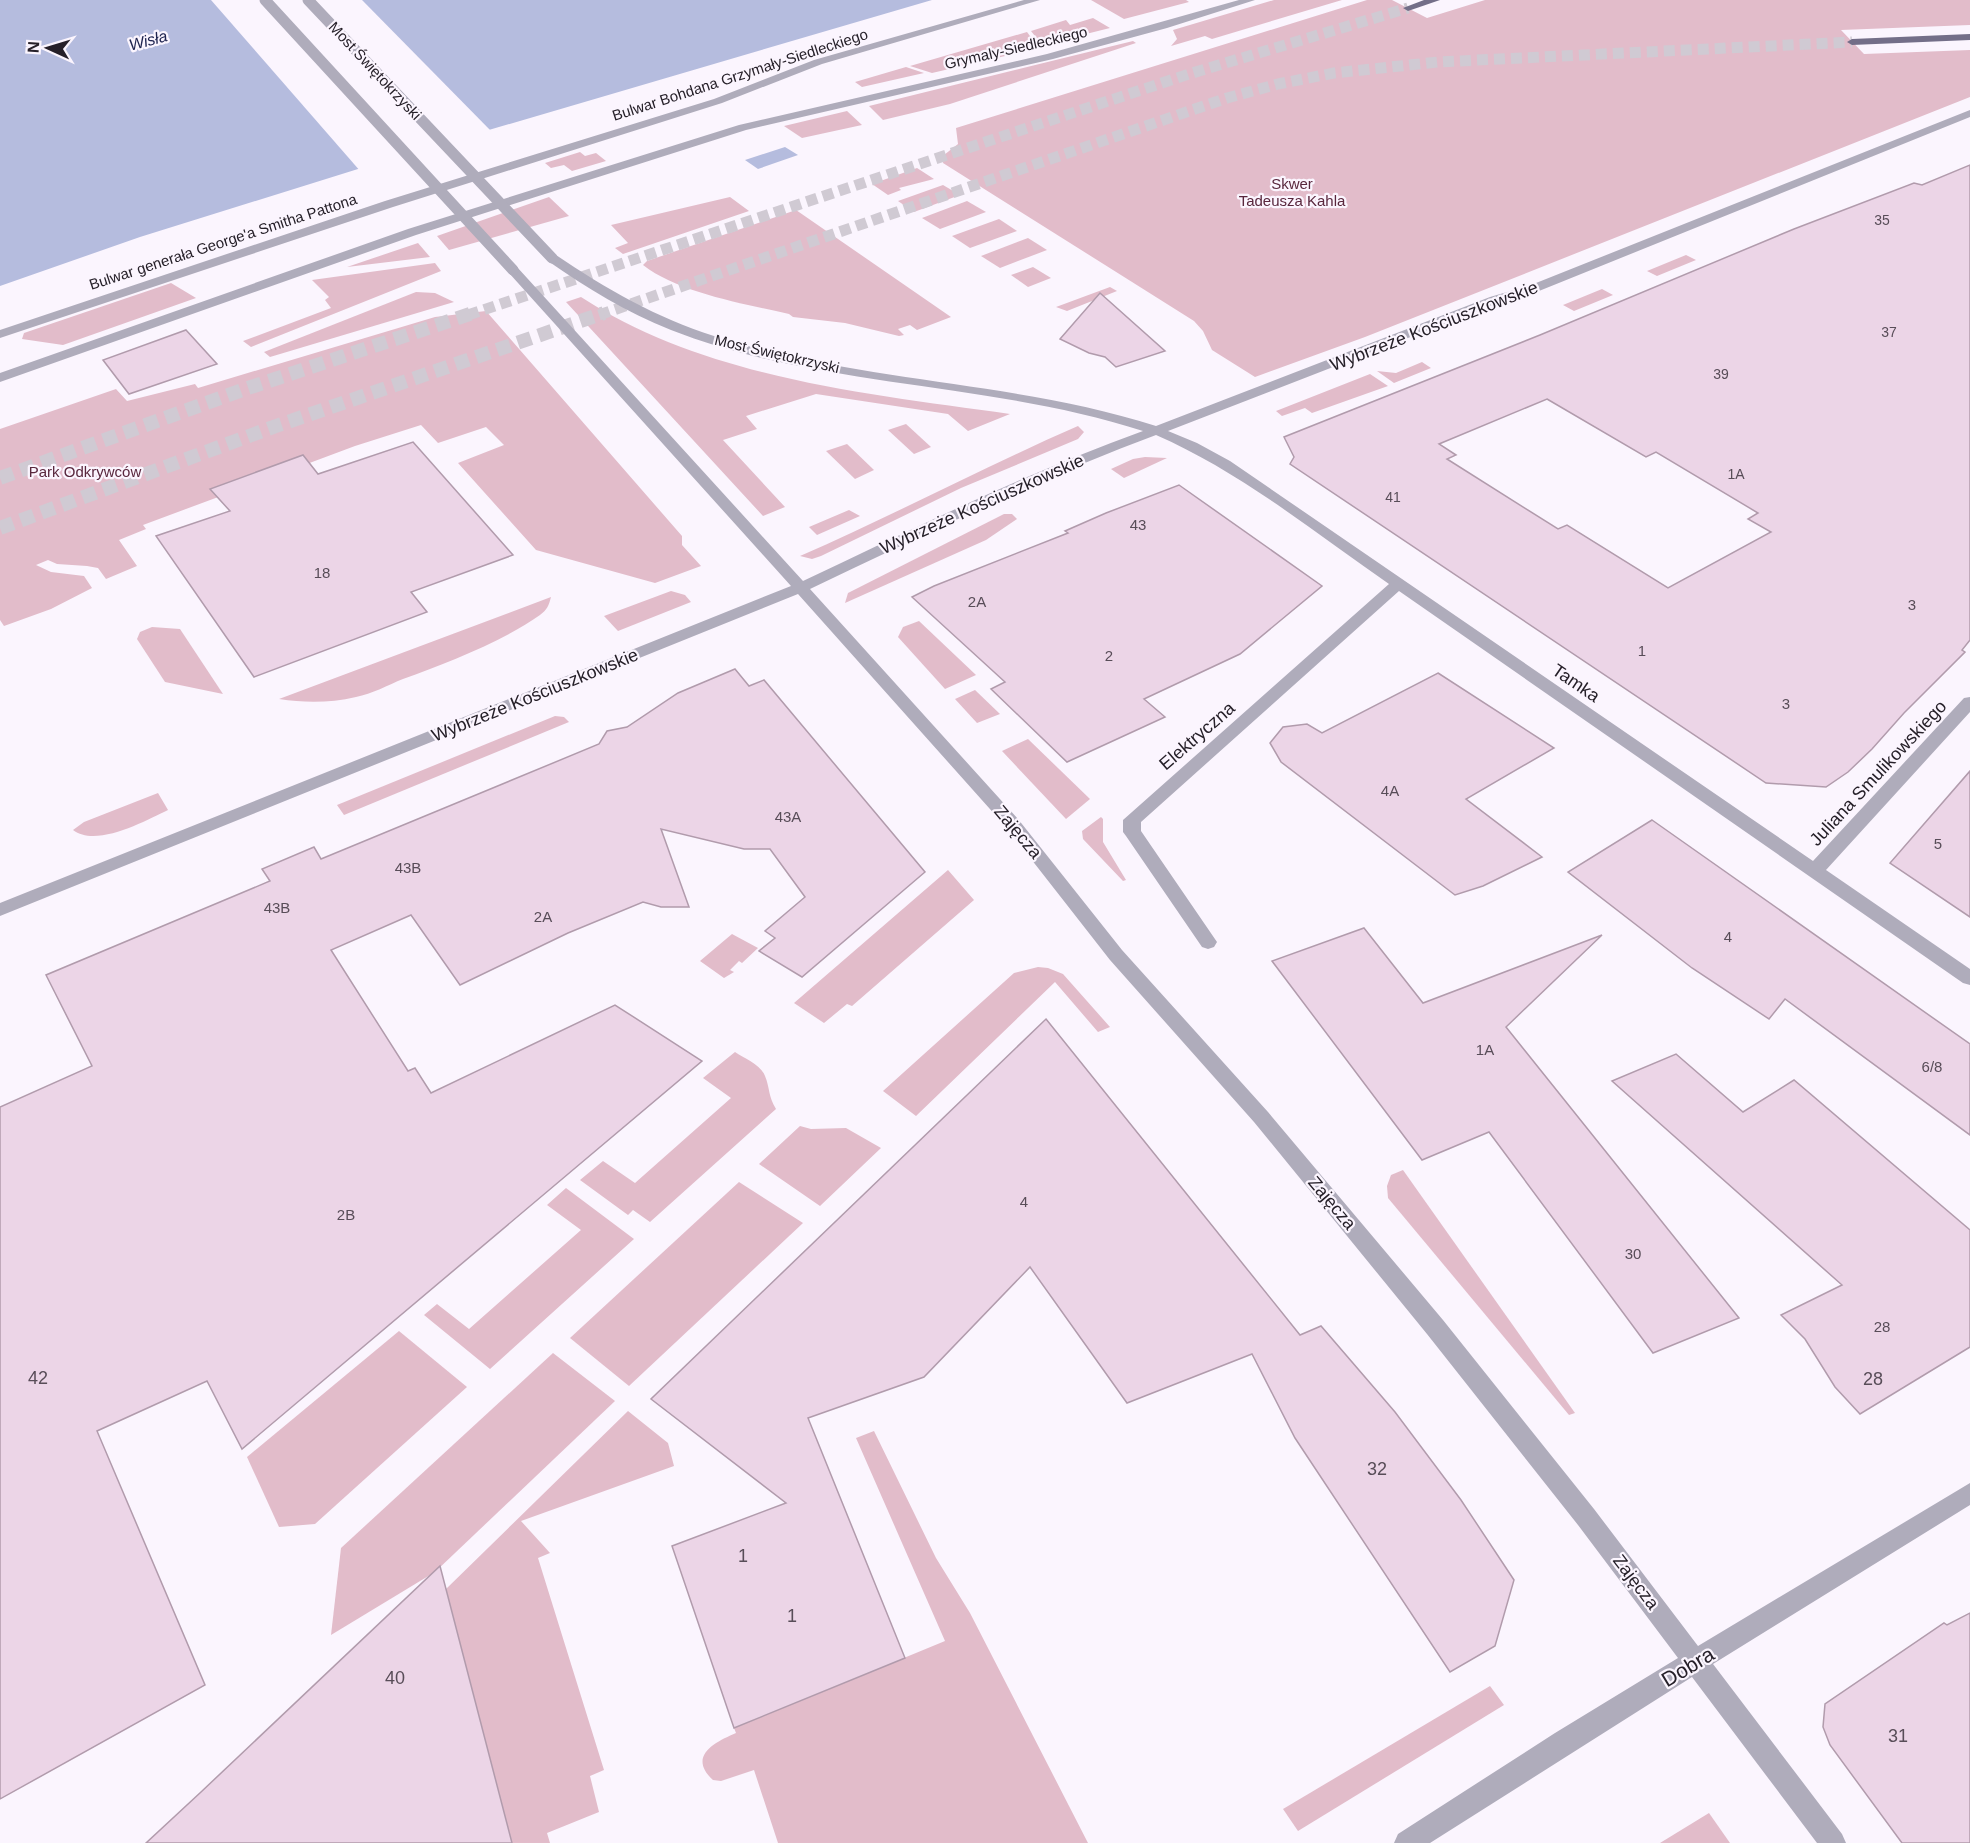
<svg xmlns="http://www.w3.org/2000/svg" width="1970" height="1843" viewBox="0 0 1970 1843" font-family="Arial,sans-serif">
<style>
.green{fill:#e2bcca}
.water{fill:#b5bcde}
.pier{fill:#fbf5fe}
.building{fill:#ecd5e7;stroke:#b19bac;stroke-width:1.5;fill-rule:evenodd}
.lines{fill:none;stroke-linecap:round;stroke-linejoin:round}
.major-tunnel-far1{stroke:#d0cad3;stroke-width:11;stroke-dasharray:11 6;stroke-linecap:butt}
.major-tunnel{stroke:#d0cad3;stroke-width:14;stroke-dasharray:14 8;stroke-linecap:butt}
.minor{fill:#afacbb;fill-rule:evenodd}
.major{fill:#736e88;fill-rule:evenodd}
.minor-bridge{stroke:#afacbb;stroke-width:11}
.labels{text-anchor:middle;stroke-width:4.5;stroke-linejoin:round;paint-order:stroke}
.far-number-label{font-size:14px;fill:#584d58}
.far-street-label{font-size:15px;fill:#262029;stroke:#fbf5fe}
.far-park-label{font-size:15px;fill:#59273d;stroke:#fbf5fe}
.number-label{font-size:15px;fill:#584d58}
.far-water-label{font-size:16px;font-style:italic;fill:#202550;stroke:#fbf5fe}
.street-label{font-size:18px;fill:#262029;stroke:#fbf5fe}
.near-number-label{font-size:18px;fill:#584d58}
.near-street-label{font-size:21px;fill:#262029;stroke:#fbf5fe}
</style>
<rect width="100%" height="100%" fill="#fbf5fe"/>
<g class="green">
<path d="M 1091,0 L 1186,0 L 1189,2 L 1124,19 Z"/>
<path d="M 1274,0 L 1342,0 L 1212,39 L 1205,36 L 1171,46 L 1177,39 L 1173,30 Z"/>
<path d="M 1367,0 L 1392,0 L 1427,18 L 1485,0 L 1970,0 L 1970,25 L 1841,30 L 1864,54 L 1970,50 L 1970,97 L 1365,337 L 1255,377 L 1212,350 L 1203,331 L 1194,321 L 943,163 L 944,155 L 958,144 L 956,128 Z"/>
<path d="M 1093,18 L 1110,28 L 1042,45 L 1031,31 L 1066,20 L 1070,25 Z"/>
<path d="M 1027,32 L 1039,48 L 932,73 L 910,66 Z"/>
<path d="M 1133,41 L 1136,43 L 950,104 L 883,120 L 869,106 Z"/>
<path d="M 906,67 L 924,73 L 862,87 L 855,82 Z"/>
<path d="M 847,111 L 862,125 L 802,138 L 784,126 Z"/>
<path d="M 580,152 L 585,156 L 596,153 L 606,161 L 572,171 L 564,165 L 551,168 L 545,163 Z"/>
<path d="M 917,168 L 934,179 L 899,188 L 901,190 L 888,195 L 872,184 Z"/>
<path d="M 943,185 L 960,195 L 914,212 L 898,201 Z"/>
<path d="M 549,197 L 569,216 L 449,250 L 437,236 Z"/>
<path d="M 730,197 L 749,211 L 623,254 L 615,248 L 628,243 L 611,225 Z"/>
<path d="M 967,201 L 986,212 L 940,229 L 922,218 Z"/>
<path d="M 796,210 L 951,317 L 917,330 L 910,325 L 898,329 L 904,335 L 899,336 L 845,323 L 793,317 L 789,314 C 745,304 679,293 643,265 L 647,261 Z"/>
<path d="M 999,219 L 1017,231 L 970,248 L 952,236 Z"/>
<path d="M 1028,238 L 1047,250 L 1000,268 L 981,256 Z"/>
<path d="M 418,243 L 430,257 L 347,267 Z"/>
<path d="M 1686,255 L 1696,260 L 1657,276 L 1647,271 Z"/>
<path d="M 435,263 L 441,271 L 251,347 L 243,341 L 331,308 L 325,300 L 329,297 L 312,280 Z"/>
<path d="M 1033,267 L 1051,278 L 1028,287 L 1011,275 Z"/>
<path d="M 171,283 L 196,298 L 63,345 L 22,339 L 24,333 Z"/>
<path d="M 1110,287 L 1117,291 L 1067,311 L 1056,307 Z"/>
<path d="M 1602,289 L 1613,295 L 1574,311 L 1563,305 Z"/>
<path d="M 416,292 L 435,293 L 454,302 L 270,357 L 264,352 Z"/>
<path d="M 581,297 C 705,378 867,394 1010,414 L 968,431 L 948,414 L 816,394 L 746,416 L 757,429 L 723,440 L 785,507 L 763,516 L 566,302 Z"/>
<path d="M 486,311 L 682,536 L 682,545 L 701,566 L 655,583 L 536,550 L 458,463 L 504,445 L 486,427 L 438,443 L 421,425 L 355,446 L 143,525 L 146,529 L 119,540 L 137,566 L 106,579 L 98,568 L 87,566 L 57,564 L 48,560 L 36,565 L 51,572 L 84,576 L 92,588 L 51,609 L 4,626 L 0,620 L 0,429 L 116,389 L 127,401 L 195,384 L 198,388 L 435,317 Z"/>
<path d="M 1422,362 L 1431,368 L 1394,383 L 1377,371 L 1396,373 Z"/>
<path d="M 1370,374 L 1388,386 L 1312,413 L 1305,408 L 1282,416 L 1276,411 Z"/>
<path d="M 906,424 L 931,447 L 914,454 L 888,430 Z"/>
<path d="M 1078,426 L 1084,432 L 1078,439 L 961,488 L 821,556 L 812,559 L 800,556 C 894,515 984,467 1078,426 Z"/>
<path d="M 847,444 L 874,470 L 855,479 L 826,451 Z"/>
<path d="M 1145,457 L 1167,458 L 1124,478 L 1111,469 L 1133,459 Z"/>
<path d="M 849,510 L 860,516 L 817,535 L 809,527 Z"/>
<path d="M 1004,514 L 1012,514 L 1017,519 L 986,540 L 845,603 L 848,593 Z"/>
<path d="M 671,591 L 685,595 L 691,602 L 618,631 L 604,616 Z"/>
<path d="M 551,597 C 549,605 547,610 540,615 C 502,642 446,663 403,679 C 388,685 372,694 356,697 C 330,703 305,703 279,699 Z"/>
<path d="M 919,621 L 976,675 L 945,689 L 898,637 L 903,627 Z"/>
<path d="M 152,627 L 180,629 L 223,694 L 165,682 L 137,639 L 140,632 Z"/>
<path d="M 975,690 L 1000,714 L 977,723 L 955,699 Z"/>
<path d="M 555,716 L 564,717 L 569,722 L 344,815 L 337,805 Z"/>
<path d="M 1028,739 L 1090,799 L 1066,819 L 1002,751 Z"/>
<path d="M 158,793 L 168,810 C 145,821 96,848 73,830 L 84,822 Z"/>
<path d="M 1101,817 L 1103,819 L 1103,842 L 1126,880 L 1123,881 L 1083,839 L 1082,831 Z"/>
<path d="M 948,870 L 974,900 L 852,1006 L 847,1004 L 824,1023 L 794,1003 Z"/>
<path d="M 732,934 L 758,948 L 742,963 L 739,961 L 730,970 L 734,972 L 724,978 L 700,961 Z"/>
<path d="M 1038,967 L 1048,968 L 1063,974 L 1110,1027 L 1098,1032 L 1055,982 L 916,1116 L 883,1091 L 1014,973 Z"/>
<path d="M 735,1052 C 744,1058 761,1065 765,1076 C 770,1088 768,1096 776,1109 L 650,1222 L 633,1210 L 628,1215 L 580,1180 L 603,1161 L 635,1183 L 731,1098 L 703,1078 Z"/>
<path d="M 800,1126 L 811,1129 L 846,1128 L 881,1148 L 820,1206 L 759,1164 Z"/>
<path d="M 1403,1170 L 1575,1413 L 1569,1415 L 1388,1198 L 1387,1186 L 1391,1175 Z"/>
<path d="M 739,1182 L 803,1223 L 629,1386 L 570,1338 Z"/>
<path d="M 566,1188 L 634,1239 L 490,1369 L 424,1315 L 437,1304 L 469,1329 L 581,1230 L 547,1205 Z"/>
<path d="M 399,1331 L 467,1387 L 315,1524 L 279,1527 L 247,1457 Z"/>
<path d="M 553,1353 L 615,1401 L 435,1572 L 331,1635 L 341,1548 Z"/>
<path d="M 628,1411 L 668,1443 L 674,1466 L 521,1521 L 550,1553 L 538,1558 L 604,1770 L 590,1776 L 599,1812 L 547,1833 L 550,1843 L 512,1843 L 446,1589 Z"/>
<path d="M 874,1431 L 936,1558 L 970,1613 L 1088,1843 L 778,1843 L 754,1770 L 721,1781 L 713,1780 C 687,1756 715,1742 736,1733 L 734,1728 L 945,1641 L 856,1438 Z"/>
<path d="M 1490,1686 L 1504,1705 L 1298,1831 L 1283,1809 Z"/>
<path d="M 1709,1813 L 1730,1843 L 1660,1843 Z"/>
</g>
<g class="water">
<path d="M 0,0 L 932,0 L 390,159 L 140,237 L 0,286 Z"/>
<path d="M 785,147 L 798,155 L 758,169 L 745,160 Z"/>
</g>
<path class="pier" d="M 211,0 L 362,0 L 492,132 L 361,172 Z"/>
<g class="building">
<path d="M 1970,165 L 1970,640 L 1962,650 L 1965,652 L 1904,713 L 1872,749 L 1848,772 L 1826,787 L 1766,783 L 1290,464 L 1294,457 L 1284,437 L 1540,335 L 1794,229 L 1914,183 L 1922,185 ZM 1547,399 L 1646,457 L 1656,452 L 1758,513 L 1748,519 L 1771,532 L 1668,588 L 1567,525 L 1558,529 L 1447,459 L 1456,455 L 1439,444 Z"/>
<path d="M 1100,293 L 1165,351 L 1116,367 L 1105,357 L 1089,353 L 1060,339 Z"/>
<path d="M 186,330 L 217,364 L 129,394 L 103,360 Z"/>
<path d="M 413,442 L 513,555 L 411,592 L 427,612 L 254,677 L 156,536 L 230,511 L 210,489 L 303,455 L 318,474 Z"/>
<path d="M 1179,485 L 1322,586 L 1240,654 L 1144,699 L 1165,717 L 1067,762 L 991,689 L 1005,682 L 912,597 L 934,586 L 1068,533 L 1065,531 L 1106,513 Z"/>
<path d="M 735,669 L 749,686 L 764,680 L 925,872 L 802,977 L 759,951 L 775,938 L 765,931 L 805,897 L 770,849 L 744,849 L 661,829 L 689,907 L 661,907 L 643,902 L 568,933 L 460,985 L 411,915 L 331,950 L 408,1071 L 415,1068 L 431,1093 L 615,1005 L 702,1061 L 242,1449 L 207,1381 L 97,1431 L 205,1685 L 0,1799 L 0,1107 L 92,1066 L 46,975 L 270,881 L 262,869 L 314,847 L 321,859 L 599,744 L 607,731 L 627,727 L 678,693 Z"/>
<path d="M 1438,673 L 1554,748 L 1466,799 L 1542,857 L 1483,886 L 1455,895 L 1281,762 L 1270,743 L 1283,727 L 1307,724 L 1322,733 Z"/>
<path d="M 1970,771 L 1970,917 L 1890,863 Z"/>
<path d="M 1652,820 L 1970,1044 L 1970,1135 L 1785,999 L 1769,1019 L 1692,968 L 1568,872 Z"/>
<path d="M 1364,928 L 1423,1003 L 1602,935 L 1506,1027 L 1739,1318 L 1653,1353 L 1489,1132 L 1422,1160 L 1272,961 Z"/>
<path d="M 1046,1019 L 1300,1335 L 1321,1326 L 1395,1412 L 1461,1500 L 1514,1580 L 1495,1646 L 1450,1672 L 1295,1438 L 1252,1354 L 1127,1403 L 1030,1267 L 924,1377 L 808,1418 L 905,1658 L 734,1728 L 672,1546 L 786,1503 L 651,1399 Z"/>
<path d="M 1676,1054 L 1743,1112 L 1794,1080 L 1970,1230 L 1970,1347 L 1860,1414 L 1835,1387 L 1805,1339 L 1781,1315 L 1842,1285 L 1612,1081 Z"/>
<path d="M 440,1566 L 512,1843 L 146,1843 L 201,1792 Z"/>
<path d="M 1970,1613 L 1970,1843 L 1902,1843 L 1830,1745 L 1823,1727 L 1825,1704 L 1944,1623 L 1947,1625 Z"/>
</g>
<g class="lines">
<g class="major-tunnel-far1">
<path d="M 468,315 L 1189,74 L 1408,8"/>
<path d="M 599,315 L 1227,98 L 1278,84 L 1334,73 L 1438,62 L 1852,42"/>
</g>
<g class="major-tunnel">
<path d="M 0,478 L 245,389 L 473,313"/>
<path d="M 0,528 L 276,426 L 604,313"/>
</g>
<g class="minor">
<path d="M 1024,0 L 1040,0 L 822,64 L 722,103 L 393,207 L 0,338 L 0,330 L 385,201 L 714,99 L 814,60 Z"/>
<path d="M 1239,0 L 1255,0 L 1167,28 L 1053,59 L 746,130 L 416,235 L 0,382 L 0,373 L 408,229 L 739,125 L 1047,54 Z"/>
<path d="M 1970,110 L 1970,117 L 1539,291 L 1498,303 L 1168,431 L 1197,443 L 1230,461 L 1813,861 L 1964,698 L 1970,697 L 1970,712 L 1826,870 L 1970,969 L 1970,985 L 1963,983 L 1399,591 L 1141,822 L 1141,831 L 1217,942 L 1214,947 L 1208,949 L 1202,947 L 1126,836 L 1123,832 L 1123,820 L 1389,584 C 1314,532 1239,471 1156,435 C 1037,479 924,535 810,589 L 1018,819 L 1122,950 L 1268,1112 L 1443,1320 L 1594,1509 L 1698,1646 L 1970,1483 L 1970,1505 L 1713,1664 L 1842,1834 L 1846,1843 L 1817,1843 L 1692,1677 L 1430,1843 L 1394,1843 L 1398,1834 L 1555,1733 L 1678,1658 L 1578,1525 L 1427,1334 L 1254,1122 L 1110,960 L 1006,827 L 798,594 L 0,916 L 0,903 L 791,586 L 509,273 L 507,270 L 509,267 L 517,267 L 803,581 C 915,528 1026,473 1143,431 C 989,381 822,389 671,330 C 626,312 587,288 548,261 L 546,258 L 548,255 L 556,255 C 606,289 657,318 714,336 C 858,383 1012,380 1156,426 L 1490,297 L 1531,285 Z"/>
</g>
<g class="major">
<path d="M 1424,0 L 1440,0 L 1408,11 L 1403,8 Z"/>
<path d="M 1970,34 L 1970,40 L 1852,45 L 1847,42 L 1852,39 Z"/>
</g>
<g class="minor-bridge">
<path d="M 265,0 L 513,270"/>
<path d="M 308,0 L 552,258"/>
</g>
</g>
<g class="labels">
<g class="far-number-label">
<text x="1882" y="225">35</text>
<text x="1889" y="337">37</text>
<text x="1721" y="379">39</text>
<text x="1736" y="479">1A</text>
<text x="1393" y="502">41</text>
</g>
<g class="far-street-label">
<text transform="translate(1016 48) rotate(-13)" y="5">Grymaly-Siedleckiego</text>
<text transform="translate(375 71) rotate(47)" y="5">Most Świętokrzyski</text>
<text transform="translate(740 75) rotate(-18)" y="5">Bulwar Bohdana Grzymały-Siedleckiego</text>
<text transform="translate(223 242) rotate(-18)" y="5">Bulwar generała George'a Smitha Pattona</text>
<text transform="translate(777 354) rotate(13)" y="5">Most Świętokrzyski</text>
</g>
<g class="far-park-label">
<text x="1292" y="189">Skwer<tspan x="1292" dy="17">Tadeusza Kahla</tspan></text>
<text x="85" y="477">Park Odkrywców</text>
</g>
<g class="number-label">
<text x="1138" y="530">43</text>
<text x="322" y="578">18</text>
<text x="977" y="607">2A</text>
<text x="1912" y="610">3</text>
<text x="1642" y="656">1</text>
<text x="1109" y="661">2</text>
<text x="1786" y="709">3</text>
<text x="1390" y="796">4A</text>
<text x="788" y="822">43A</text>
<text x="1938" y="849">5</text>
<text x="408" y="873">43B</text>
<text x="277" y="913">43B</text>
<text x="543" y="922">2A</text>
<text x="1728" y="942">4</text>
<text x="1485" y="1055">1A</text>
<text x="1932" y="1072">6/8</text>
<text x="1024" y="1207">4</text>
<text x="346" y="1220">2B</text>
<text x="1633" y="1259">30</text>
<text x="1882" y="1332">28</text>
</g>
<g class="far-water-label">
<text transform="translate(148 40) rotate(-15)" y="6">Wisła</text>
</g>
<g class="street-label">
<text transform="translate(1434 326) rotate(-21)" y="6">Wybrzeże Kościuszkowskie</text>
<text transform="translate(982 504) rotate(-24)" y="6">Wybrzeże Kościuszkowskie</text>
<text transform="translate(1576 683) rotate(34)" y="6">Tamka</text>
<text transform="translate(535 695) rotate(-22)" y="6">Wybrzeże Kościuszkowskie</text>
<text transform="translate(1197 736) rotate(-41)" y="6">Elektryczna</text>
<text transform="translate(1878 773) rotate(-47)" y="6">Juliana Smulikowskiego</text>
<text transform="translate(1018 832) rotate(50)" y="6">Zajęcza</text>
<text transform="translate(1332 1203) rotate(50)" y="6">Zajęcza</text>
<text transform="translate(1636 1582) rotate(53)" y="6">Zajęcza</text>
</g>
<g class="near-number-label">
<text x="38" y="1384">42</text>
<text x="1873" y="1385">28</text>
<text x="1377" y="1475">32</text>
<text x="743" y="1562">1</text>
<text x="792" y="1622">1</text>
<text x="395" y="1684">40</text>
<text x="1898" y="1742">31</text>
</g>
<g class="near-street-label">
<text transform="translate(1688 1667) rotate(-31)" y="7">Dobra</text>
</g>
</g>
<g transform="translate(48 48) rotate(274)" stroke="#fbf5fe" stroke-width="4.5" paint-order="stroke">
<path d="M0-4.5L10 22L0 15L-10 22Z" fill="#262029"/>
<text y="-9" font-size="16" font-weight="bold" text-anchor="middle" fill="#262029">N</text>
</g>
</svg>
